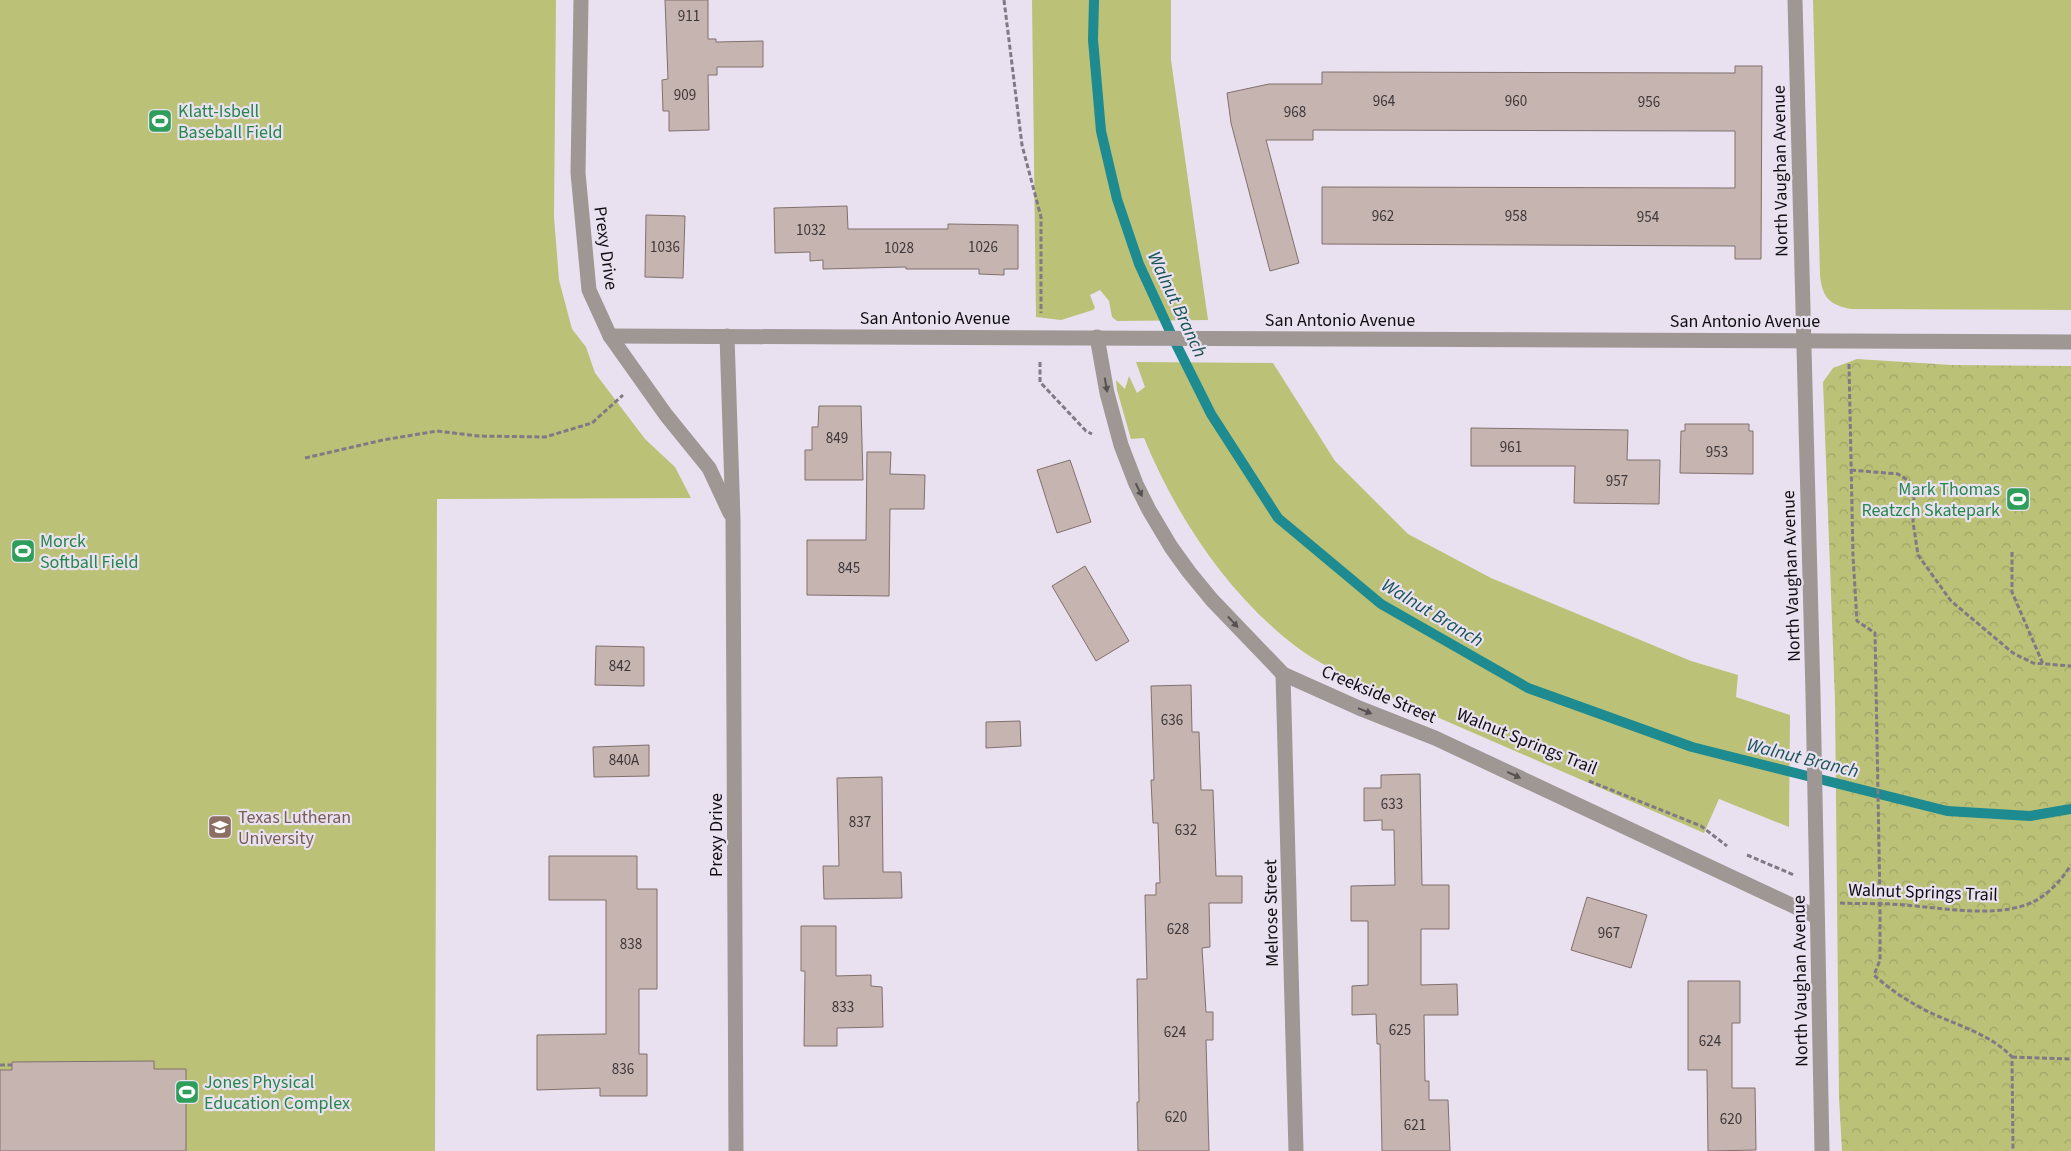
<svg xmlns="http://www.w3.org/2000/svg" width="2071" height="1151" viewBox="0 0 2071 1151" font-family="'Source Sans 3',sans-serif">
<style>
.green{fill:#bbc177}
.park{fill:url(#park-crowns)}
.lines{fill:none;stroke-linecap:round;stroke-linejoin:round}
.stream{stroke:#1e8b90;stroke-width:10}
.building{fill:#c6b4b1;stroke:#80706d}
.path{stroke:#7f7a84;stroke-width:3;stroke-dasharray:5 2.5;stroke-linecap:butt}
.minor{stroke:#9e9794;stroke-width:15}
.oneway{fill:#565252}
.labels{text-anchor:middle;stroke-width:4.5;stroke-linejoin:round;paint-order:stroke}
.number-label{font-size:15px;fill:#3d3739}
.leisure-label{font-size:18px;fill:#27864d;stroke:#e9e1ef;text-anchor:start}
.street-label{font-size:18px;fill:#0f0d11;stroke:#e9e1ef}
.education-label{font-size:18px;fill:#785e54;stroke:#e9e1ef;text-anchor:start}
.water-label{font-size:19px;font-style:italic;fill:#175355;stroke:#e9e1ef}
</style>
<defs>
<pattern id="park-crowns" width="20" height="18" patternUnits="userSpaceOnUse" patternTransform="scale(1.25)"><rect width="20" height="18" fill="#bbc177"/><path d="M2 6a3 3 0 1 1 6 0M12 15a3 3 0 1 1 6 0" fill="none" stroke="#a0a566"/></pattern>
</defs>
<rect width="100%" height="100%" fill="#e9e1ef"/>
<g class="green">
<path d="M 0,0 L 556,0 L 554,217 L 559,280 L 572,329 L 586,347 L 595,373 L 645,439 L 675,467 L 691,498 L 437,499 L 435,1151 L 0,1151 Z"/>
<path d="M 1032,0 L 1171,0 L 1171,60 L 1208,320 L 1117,321 L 1112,317 L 1109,301 L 1100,290 L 1090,295 L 1095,308 L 1093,310 L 1061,320 L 1036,317 Z"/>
<path d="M 1813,0 L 2071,0 L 2071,310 L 1851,309 C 1829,305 1822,297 1820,275 Z"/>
<path d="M 1136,362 L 1273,363 L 1335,461 L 1408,534 L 1491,578 L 1691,661 L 1738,675 L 1736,697 L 1790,715 L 1789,827 L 1719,799 L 1704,833 L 1370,688 C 1344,675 1317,663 1294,645 C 1227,593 1176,516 1144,438 L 1131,439 L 1117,390 L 1116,380 L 1125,389 L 1129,376 L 1137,393 L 1145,387 Z"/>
</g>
<path class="park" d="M 1857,359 L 1952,365 L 2071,366 L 2071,1151 L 1842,1151 L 1839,1097 L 1835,700 L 1823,382 L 1833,368 Z"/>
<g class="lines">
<path class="stream" d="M 1094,0 L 1093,40 L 1101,131 L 1117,199 L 1139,264 L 1173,338 L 1211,414 L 1278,518 L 1381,604 L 1528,688 L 1692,747 L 1947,811 L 2030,816 L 2071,809"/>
</g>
<g class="building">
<path d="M 665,0 L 708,0 L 708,39 L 716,39 L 716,42 L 763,41 L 763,67 L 717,67 L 717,75 L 708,75 L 709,130 L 669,131 L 669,111 L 663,111 L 662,80 L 668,79 Z"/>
<path d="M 1735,66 L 1762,66 L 1761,259 L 1735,259 L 1735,246 L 1322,244 L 1322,187 L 1735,188 L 1735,131 L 1313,130 L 1313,140 L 1266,140 L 1299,263 L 1270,271 L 1231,123 L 1227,93 L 1269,84 L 1322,84 L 1322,72 L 1735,73 Z"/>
<path d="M 847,206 L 848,229 L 948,229 L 948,224 L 1018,225 L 1018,269 L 1004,269 L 1004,275 L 979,274 L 979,269 L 906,269 L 906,267 L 823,269 L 823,260 L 810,261 L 810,252 L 775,253 L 774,208 Z"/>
<path d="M 646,215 L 685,216 L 683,278 L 645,277 Z"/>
<path d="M 819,406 L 861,406 L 863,480 L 805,480 L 805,450 L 812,450 L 812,427 L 818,427 Z"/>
<path d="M 1685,424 L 1749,424 L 1749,431 L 1753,431 L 1753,474 L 1680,473 L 1681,431 L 1685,431 Z"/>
<path d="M 1471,428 L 1628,430 L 1627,460 L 1660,460 L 1659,504 L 1574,503 L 1575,466 L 1471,466 Z"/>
<path d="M 867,452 L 891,452 L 890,474 L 925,475 L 924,509 L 890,509 L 889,596 L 807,595 L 807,540 L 866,540 Z"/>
<path d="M 1070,460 L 1091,522 L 1057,533 L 1037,470 Z"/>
<path d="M 1085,566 L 1129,641 L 1096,661 L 1052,586 Z"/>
<path d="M 596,646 L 644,647 L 644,686 L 595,685 Z"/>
<path d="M 1191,685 L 1192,732 L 1199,732 L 1201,790 L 1213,790 L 1216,876 L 1242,876 L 1242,903 L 1209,903 L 1210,947 L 1202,948 L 1206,1012 L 1213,1012 L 1213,1040 L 1206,1040 L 1209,1151 L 1138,1151 L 1137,1102 L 1139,1102 L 1137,979 L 1147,979 L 1145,895 L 1156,895 L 1156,883 L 1160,883 L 1158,823 L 1153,823 L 1151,780 L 1154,780 L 1151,686 Z"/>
<path d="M 1020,721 L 1021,746 L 986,748 L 986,722 Z"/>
<path d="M 649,745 L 649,776 L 594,777 L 593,747 Z"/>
<path d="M 1420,774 L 1422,885 L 1449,885 L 1449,929 L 1421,929 L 1421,985 L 1457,984 L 1458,1015 L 1424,1015 L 1425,1081 L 1429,1081 L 1429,1100 L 1448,1100 L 1450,1151 L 1382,1151 L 1380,1044 L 1377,1044 L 1376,1014 L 1352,1015 L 1352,986 L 1368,985 L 1368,921 L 1351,921 L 1351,886 L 1395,885 L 1394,830 L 1382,830 L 1382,820 L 1364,821 L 1364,788 L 1381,788 L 1381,775 Z"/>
<path d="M 882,777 L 883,872 L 901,872 L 902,898 L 824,899 L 823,866 L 839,866 L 837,778 Z"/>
<path d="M 549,856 L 637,856 L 637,889 L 657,889 L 657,989 L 639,989 L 639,1054 L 647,1054 L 647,1096 L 600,1096 L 600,1088 L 537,1090 L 537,1035 L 606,1034 L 606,900 L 549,900 Z"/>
<path d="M 1587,897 L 1647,915 L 1631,968 L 1571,950 Z"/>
<path d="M 801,926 L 836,926 L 836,976 L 871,975 L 871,986 L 882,987 L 883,1027 L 837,1028 L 837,1046 L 804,1046 L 805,971 L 801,971 Z"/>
<path d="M 1688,981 L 1740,981 L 1740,1023 L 1732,1023 L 1732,1088 L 1755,1088 L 1756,1150 L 1708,1151 L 1707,1070 L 1688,1070 Z"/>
<path d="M 154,1061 L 154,1069 L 186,1069 L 186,1151 L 0,1151 L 0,1070 L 12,1070 L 12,1062 Z"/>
</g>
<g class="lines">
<g class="path">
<path d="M 1004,0 L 1022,145 L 1041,217 L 1041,313"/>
<path d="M 1040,362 L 1040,382 L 1086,431 L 1092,434"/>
<path d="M 1849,364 L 1853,556 L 1857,621 L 1875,633 L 1880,902 L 1880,960 L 1874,975 C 1890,990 1912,1004 1931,1013 C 1959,1026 1990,1034 2012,1057 L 2013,1151"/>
<path d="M 305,458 L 383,440 L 437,431 L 478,436 L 545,437 L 592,423 L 623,395"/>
<path d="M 1851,470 L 1898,474 L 1909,481 L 1914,497 L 1913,522 L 1918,555 L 1951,601 L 2013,653 L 2033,663 L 2071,666"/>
<path d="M 2012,552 L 2012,592 L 2043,664"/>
<path d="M 1589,781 L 1701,826 L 1727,846"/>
<path d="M 1747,855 L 1794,875"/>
<path d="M 1840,903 C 1861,904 1883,903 1905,905 C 1944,908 2009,921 2043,896 C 2055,887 2063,877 2071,865"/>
<path d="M 2012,1057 L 2071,1059"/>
<path d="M 0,1065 L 12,1065"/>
</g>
<g class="minor">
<path d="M 581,0 L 578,173 L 589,290 L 610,336 L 666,415 L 709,468 L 730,513"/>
<path d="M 1795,0 L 1813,694 L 1822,1151"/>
<path d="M 610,336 L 2071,342"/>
<path d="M 727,336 L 733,519 L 736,1151"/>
<path d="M 1097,337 L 1107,393 L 1121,445 L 1136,484 L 1149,510 L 1171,547 L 1189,572 L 1212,600 L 1283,674 L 1359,708 L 1435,738 L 1817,917"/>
<path d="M 1283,674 L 1296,1151"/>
</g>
</g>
<defs><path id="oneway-solid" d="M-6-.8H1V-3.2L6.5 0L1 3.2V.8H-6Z" transform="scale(1.25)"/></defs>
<g class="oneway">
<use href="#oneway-solid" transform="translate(1106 385) rotate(80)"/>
<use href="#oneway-solid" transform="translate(1139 490) rotate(64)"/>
<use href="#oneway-solid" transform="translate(1233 622) rotate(47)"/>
<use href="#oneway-solid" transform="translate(1365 711) rotate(22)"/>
<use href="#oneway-solid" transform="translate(1514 775) rotate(25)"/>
</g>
<defs>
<symbol id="stadium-square" viewBox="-11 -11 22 22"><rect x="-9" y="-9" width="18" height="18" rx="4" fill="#2e9e5b" stroke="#e9e1ef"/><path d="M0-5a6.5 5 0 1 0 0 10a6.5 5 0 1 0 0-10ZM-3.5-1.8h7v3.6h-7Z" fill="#fff"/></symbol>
<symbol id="university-square" viewBox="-11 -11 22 22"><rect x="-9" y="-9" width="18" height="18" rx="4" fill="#8d6e63" stroke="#e9e1ef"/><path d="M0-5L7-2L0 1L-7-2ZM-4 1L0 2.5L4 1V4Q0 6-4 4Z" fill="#fff"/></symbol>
</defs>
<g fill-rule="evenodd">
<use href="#stadium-square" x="146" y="107" width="28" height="28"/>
<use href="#stadium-square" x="2004" y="485" width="28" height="28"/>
<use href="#stadium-square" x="9" y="537" width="28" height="28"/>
<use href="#university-square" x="206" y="813" width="28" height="28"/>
<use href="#stadium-square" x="173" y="1078" width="28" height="28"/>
</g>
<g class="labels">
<g class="number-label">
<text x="689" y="21">911</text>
<text x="685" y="100">909</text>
<text x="1384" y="106">964</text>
<text x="1516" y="106">960</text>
<text x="1649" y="107">956</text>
<text x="1295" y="117">968</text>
<text x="1383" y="221">962</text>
<text x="1516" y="221">958</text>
<text x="1648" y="222">954</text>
<text x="811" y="235">1032</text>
<text x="665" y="252">1036</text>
<text x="983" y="252">1026</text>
<text x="899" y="253">1028</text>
<text x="837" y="443">849</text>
<text x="1511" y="452">961</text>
<text x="1717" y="457">953</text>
<text x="1617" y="486">957</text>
<text x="849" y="573">845</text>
<text x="620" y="671">842</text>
<text x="1172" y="725">636</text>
<text x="624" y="765">840A</text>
<text x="1392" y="809">633</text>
<text x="860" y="827">837</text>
<text x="1186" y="835">632</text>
<text x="1178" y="934">628</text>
<text x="1609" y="938">967</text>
<text x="631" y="949">838</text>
<text x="843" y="1012">833</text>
<text x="1400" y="1035">625</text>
<text x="1175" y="1037">624</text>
<text x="1710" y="1046">624</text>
<text x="623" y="1074">836</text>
<text x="1176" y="1122">620</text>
<text x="1731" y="1124">620</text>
<text x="1415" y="1130">621</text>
</g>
<g class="leisure-label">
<text x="178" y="117">Klatt-Isbell<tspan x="178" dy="21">Baseball Field</tspan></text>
<text x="2000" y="495" text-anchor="end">Mark Thomas<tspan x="2000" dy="21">Reatzch Skatepark</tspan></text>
<text x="40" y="547">Morck<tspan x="40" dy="21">Softball Field</tspan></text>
<text x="204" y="1088">Jones Physical<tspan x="204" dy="21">Education Complex</tspan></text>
</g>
<g class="street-label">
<text transform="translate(1780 171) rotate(-91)" y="6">North Vaughan Avenue</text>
<text transform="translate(606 248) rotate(82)" y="6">Prexy Drive</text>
<text x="935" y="324">San Antonio Avenue</text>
<text x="1340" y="326">San Antonio Avenue</text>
<text x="1745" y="327">San Antonio Avenue</text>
<text transform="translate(1791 576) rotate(-92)" y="6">North Vaughan Avenue</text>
<text transform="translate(1379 694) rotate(23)" y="6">Creekside Street</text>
<text transform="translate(1527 741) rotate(22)" y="6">Walnut Springs Trail</text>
<text transform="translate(716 835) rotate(-90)" y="6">Prexy Drive</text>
<text transform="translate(1923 892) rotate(2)" y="6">Walnut Springs Trail</text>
<text transform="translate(1271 913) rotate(-91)" y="6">Melrose Street</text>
<text transform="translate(1800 981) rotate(-91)" y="6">North Vaughan Avenue</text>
</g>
<g class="education-label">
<text x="238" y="823">Texas Lutheran<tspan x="238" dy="21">University</tspan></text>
</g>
<g class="water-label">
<text transform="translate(1178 304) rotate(65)" y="7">Walnut Branch</text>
<text transform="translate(1433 612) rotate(31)" y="7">Walnut Branch</text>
<text transform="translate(1803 757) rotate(14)" y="7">Walnut Branch</text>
</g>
</g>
</svg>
